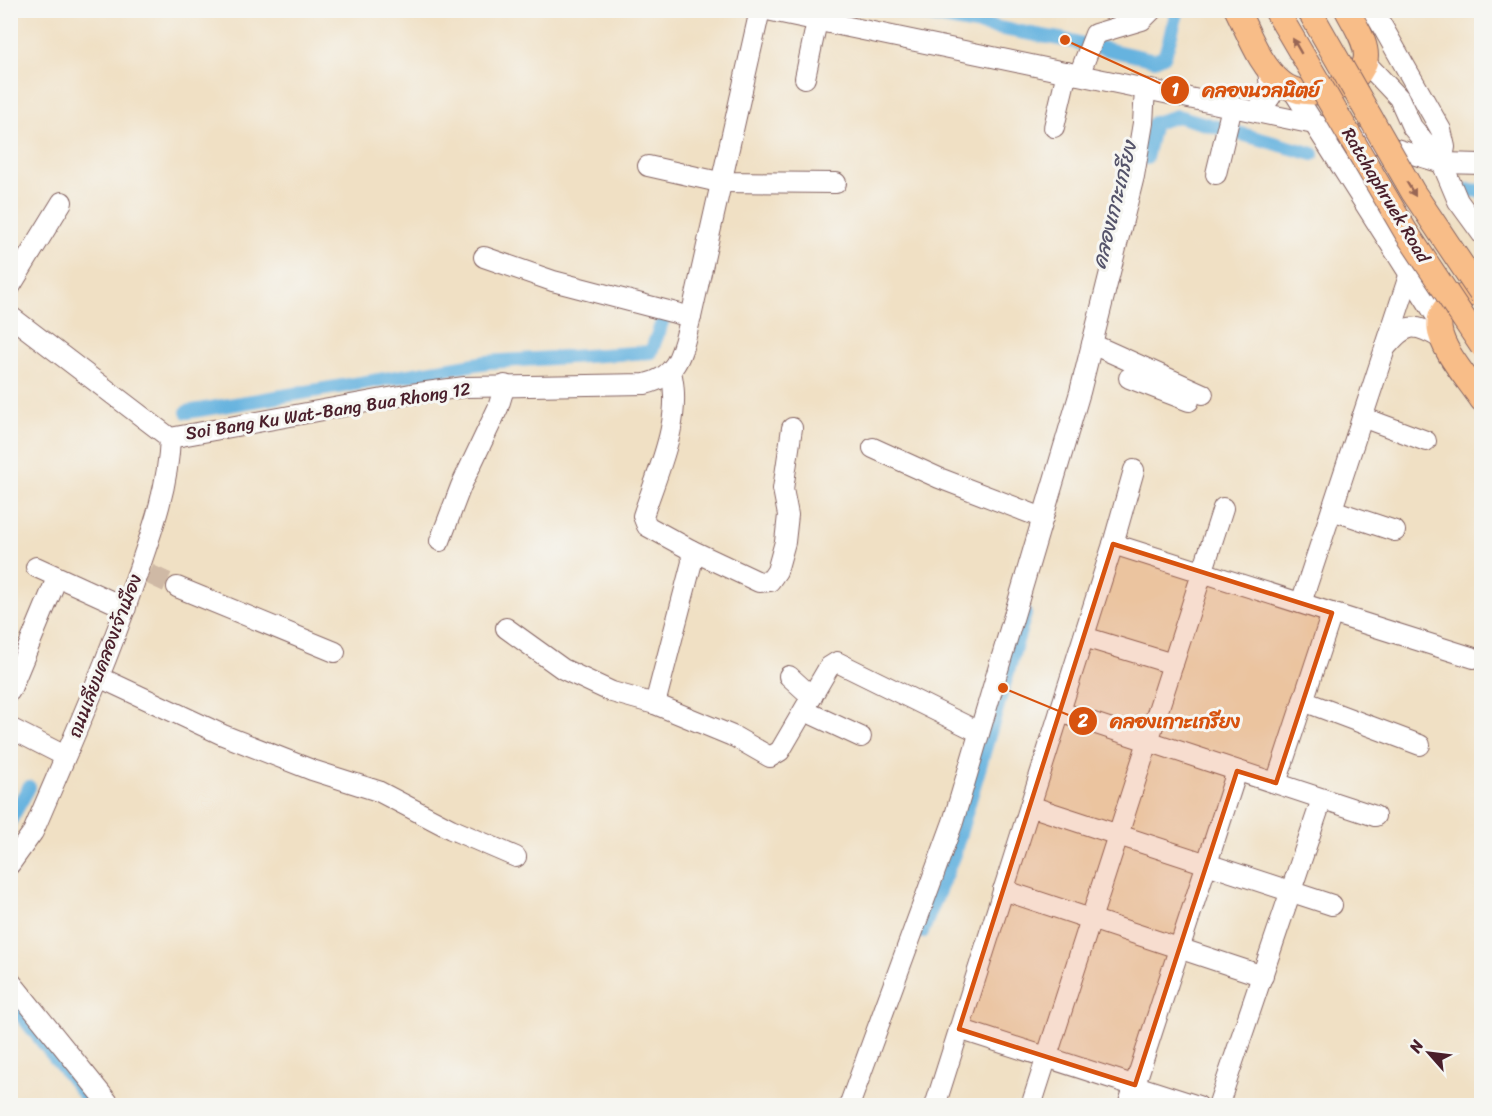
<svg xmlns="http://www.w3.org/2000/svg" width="1492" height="1116" viewBox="0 0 1492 1116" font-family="Sriracha,'Playpen Sans Thai',sans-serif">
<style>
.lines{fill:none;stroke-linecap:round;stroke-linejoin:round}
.canal{stroke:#66b3df;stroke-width:14}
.minor-tunnel{stroke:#cfb9a5;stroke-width:20;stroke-dasharray:20 10;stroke-linecap:butt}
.minor-casing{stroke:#846361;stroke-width:22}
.major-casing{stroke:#846361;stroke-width:26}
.minor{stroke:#fff;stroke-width:20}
.major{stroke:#f8bd88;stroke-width:24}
.major-bridge-casing{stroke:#846361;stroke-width:26;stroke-linecap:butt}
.major-bridge{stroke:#f8bd88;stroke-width:24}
.oneway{fill:#986655}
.marked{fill:#d8530f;fill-opacity:0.2;stroke:#d8530f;stroke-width:4.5;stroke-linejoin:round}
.labels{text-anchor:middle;stroke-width:6;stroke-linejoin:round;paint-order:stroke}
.street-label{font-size:18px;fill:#4a1f2b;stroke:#f6f6f2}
.water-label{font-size:20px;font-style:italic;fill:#54536a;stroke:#f6f6f2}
.leader{fill:none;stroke:#d8530f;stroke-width:2}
.callout-dot{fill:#d8530f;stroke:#f6f6f2;stroke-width:2}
.mark-label{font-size:18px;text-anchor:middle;font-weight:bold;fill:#fff}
.callout-label{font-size:20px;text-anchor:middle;font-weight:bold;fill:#d8530f;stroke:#f6f6f2;stroke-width:6;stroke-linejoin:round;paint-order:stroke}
</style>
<rect width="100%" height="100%" fill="#f6f6f2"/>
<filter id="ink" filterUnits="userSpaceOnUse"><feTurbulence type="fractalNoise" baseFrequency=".0167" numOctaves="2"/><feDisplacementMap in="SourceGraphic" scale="12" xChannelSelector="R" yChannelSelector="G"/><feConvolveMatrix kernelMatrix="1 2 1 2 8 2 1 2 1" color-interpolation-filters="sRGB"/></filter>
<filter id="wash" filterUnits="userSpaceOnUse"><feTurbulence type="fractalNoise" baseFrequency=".008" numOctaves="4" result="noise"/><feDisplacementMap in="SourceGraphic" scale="24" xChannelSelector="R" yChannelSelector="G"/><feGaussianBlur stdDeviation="1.35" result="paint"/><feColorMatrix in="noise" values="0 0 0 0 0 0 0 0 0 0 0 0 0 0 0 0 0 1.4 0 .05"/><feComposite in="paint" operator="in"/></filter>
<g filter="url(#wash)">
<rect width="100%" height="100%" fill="#f0e0c4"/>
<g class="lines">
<g class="canal">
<path d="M 898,10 L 1065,40 L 1155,60 L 1165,55 L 1178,10"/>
<path d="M 1146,158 L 1154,123 L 1177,116 L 1313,154"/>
<path d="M 1468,190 L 1482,191"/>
<path d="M 187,412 L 487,362 L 651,352 L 664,317"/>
<path d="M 10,821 L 29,787"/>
<path d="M 922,932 L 954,854 L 1025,614"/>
<path d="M 10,1001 L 93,1106"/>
</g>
</g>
</g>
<g filter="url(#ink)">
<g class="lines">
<path class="minor-tunnel" d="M 149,574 L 177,587"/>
<defs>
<g id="minor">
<path d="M 767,10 L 1314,124 L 1442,163 L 1482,164"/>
<path d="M 1373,10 L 1441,130 L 1445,147 L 1442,163"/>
<path d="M 1365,62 L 1399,98 L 1412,127 L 1442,163 L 1458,201 L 1482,234"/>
<path d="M 1079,75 L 1095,34 L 1142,20 L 1152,10"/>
<path d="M 805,78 L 817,21"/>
<path d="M 1292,89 L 1438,319"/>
<path d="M 1254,111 L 1266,103 L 1271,96 L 1268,70"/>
<path d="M 1054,127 L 1067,72"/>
<path d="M 648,166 L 719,182 L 836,183"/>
<path d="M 1216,174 L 1232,107"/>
<path d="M 484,257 L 553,281 L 691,317"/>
<path d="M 10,287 L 62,202"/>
<path d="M 10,316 L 170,438 L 411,394 L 465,387 L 645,384 C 681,376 682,348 691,317 L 760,10"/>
<path d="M 1092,344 L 1203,394"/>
<path d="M 1387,346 C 1406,323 1414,323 1440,338"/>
<path d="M 1129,378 L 1189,401"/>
<path d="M 1362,417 L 1426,441"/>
<path d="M 873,448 L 939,478 L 1043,518"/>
<path d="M 1332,510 L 1395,531"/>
<path d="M 440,541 L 461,486 L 498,408 L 505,385"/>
<path d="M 1113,544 L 1474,658"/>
<path d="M 691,550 L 759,582 L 770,581 L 777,571 L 785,542 L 788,515 L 783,489 L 792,428"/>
<path d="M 36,567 L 126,608"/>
<path d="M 177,587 L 335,652"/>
<path d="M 1301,603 L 1409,276"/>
<path d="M 506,628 L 563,669 L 612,692 L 655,704 L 735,737 L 770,757 L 780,751 L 829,667 L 837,662 L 979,732"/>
<path d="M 1084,637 L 1173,664"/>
<path d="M 789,676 L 812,697"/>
<path d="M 99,677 L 223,735 L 312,770 L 378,791 L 451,829 L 516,857"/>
<path d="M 10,691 L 57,578"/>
<path d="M 1303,701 L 1420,745"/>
<path d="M 655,704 L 692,562 L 691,550 L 647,526 L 643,516 C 658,470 683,420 671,372"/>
<path d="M 805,711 L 861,737"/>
<path d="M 1060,712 L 1375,816"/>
<path d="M 10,728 L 65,756"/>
<path d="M 1276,783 L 1332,613"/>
<path d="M 1030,806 L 1332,905"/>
<path d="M 10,864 L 33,832 C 68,750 105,668 134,583 C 151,534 168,490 170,438"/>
<path d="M 1003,890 L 1263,976"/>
<path d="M 10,981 L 111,1106"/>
<path d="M 959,1029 L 1198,1106"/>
<path d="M 849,1106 L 953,822 L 1080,392 L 1134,176 L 1143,123 L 1145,89"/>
<path d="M 935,1106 L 1113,544 L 1134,470"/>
<path d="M 1031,1106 L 1223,508"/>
<path d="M 1128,1106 L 1237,771"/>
<path d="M 1218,1106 L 1322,799"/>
</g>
<g id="major">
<path d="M 1237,10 C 1250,36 1260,66 1283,84 C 1306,101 1356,92 1365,62 C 1370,46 1354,24 1347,10"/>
<path d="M 1482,290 C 1402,310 1454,359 1482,400"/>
</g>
</defs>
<use href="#minor" class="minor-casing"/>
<use href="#major" class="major-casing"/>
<use href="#minor" class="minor"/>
<use href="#major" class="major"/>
<defs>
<g id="major-bridge">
<path d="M 1276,10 L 1406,232 L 1482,346"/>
<path d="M 1309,10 L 1413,192 L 1482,295"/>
</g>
</defs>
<use href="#major-bridge" class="major-bridge-casing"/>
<use href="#major-bridge" class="major-bridge"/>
</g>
<defs><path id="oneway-solid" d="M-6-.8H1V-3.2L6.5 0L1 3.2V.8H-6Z" transform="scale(1.5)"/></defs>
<g class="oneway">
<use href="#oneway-solid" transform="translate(1297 46) rotate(-120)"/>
<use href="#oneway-solid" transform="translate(1411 189) rotate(59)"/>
</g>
</g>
<path class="marked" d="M 1113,544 L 1332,613 L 1276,783 L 1237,771 L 1135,1085 L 959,1029 Z"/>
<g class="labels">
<g class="street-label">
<text transform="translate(1386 195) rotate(59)" y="6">Ratchaphruek Road</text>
<text transform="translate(328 411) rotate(-9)" y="6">Soi Bang Ku Wat-Bang Bua Rhong 12</text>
<text transform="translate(105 656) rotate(-69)" y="6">ถนนเลียบคลองเจ้าเมือง</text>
</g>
<g class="water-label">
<text transform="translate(1114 205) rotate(-76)" y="7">คลองเกาะเกรียง</text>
</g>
</g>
<path class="leader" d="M1065 40L1175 90M1003 688L1083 721"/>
<g class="callout-dot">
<circle cx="1065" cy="40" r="6"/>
<circle cx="1003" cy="688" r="6"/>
<circle cx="1175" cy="90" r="15"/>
<circle cx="1083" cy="721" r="15"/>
</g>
<g class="mark-label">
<text x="1175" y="96">1</text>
<text x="1083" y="727">2</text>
</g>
<g class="callout-label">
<text x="1261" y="97">คลองนวลนิตย์</text>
<text x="1175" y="728">คลองเกาะเกรียง</text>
</g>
<rect width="1492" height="1116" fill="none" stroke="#f6f6f2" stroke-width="36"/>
<g transform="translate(1429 1053) rotate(298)" stroke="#f6f6f2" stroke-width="4.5" paint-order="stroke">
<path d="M0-4.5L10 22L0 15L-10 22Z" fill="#4a1f2b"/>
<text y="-9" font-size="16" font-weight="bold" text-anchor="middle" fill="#4a1f2b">N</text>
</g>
</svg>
